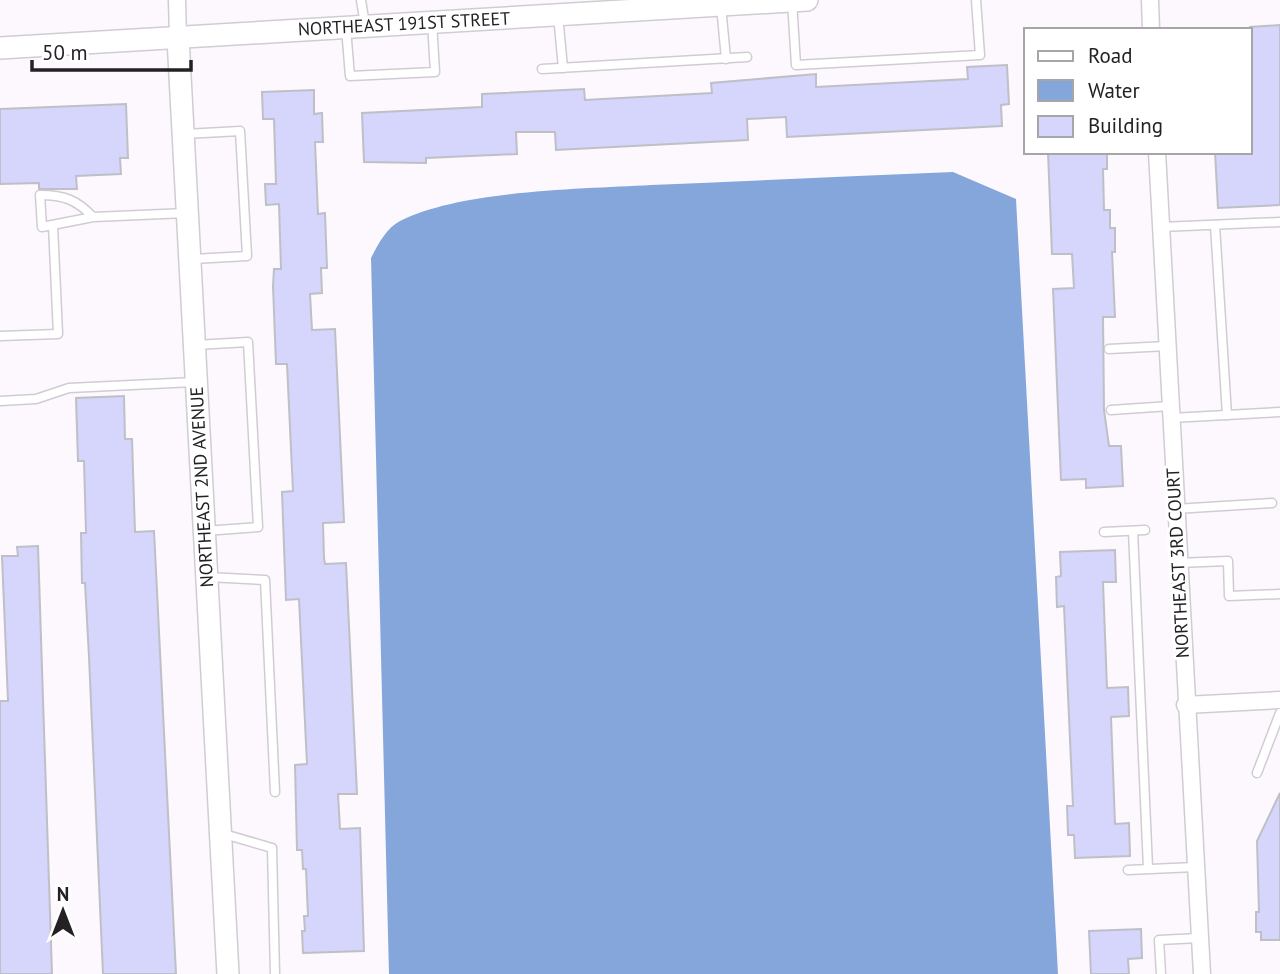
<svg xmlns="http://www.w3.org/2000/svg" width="1280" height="974" viewBox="0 0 1280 974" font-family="'PT Sans',sans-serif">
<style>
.water{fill:#84a6db}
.building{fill:#d6d5fb;stroke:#bfbfc7;stroke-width:2}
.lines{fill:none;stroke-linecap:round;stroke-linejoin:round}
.service-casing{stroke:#d1ccd4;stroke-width:11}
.minor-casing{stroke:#d1ccd4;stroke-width:19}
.tertiary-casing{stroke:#d1ccd4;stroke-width:24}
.service{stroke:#fff;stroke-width:8}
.minor{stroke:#fff;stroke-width:16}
.tertiary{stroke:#fff;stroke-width:21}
.labels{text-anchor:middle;stroke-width:6;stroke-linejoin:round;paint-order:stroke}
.street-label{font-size:18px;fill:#232124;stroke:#fff}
</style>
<rect width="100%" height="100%" fill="#fcf8fe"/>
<path class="water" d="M 953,172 L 1016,199 L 1058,974 L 389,974 L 371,258 C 378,245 386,228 400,221 C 461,190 581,189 651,185 C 752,181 853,176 953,172 Z"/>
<g class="building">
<path d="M 1280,25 L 1280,205 L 1218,208 L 1215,152 L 1250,152 L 1250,27 Z"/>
<path d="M 1007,65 L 1009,104 L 1001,105 L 1002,126 L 787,137 L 786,117 L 747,119 L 748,140 L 556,150 L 555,132 L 516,132 L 517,154 L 426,158 L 426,163 L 364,162 L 362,113 L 482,107 L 482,94 L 584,89 L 585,100 L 712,93 L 711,83 L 816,74 L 816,87 L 968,79 L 967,67 Z"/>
<path d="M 314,90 L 314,114 L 322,113 L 323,142 L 315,142 L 318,214 L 325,213 L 327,268 L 321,268 L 322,293 L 310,294 L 312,330 L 335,329 L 344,522 L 323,523 L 324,558 L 325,564 L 346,563 L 357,794 L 338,794 L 340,829 L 360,828 L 364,951 L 303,953 L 302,931 L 305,931 L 304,916 L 308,916 L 306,869 L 303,869 L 302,850 L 297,850 L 295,765 L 307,764 L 299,599 L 286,600 L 282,492 L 293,491 L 287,364 L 276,364 L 273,286 L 274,269 L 281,269 L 279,204 L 266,205 L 265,184 L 276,184 L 274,119 L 263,119 L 262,92 Z"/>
<path d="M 126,104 L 128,158 L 120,158 L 121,174 L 76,176 L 77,189 L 39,189 L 39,183 L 0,184 L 0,109 Z"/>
<path d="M 1048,152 L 1107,152 L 1107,169 L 1103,169 L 1104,210 L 1110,210 L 1110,228 L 1115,228 L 1115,252 L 1112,252 L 1115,317 L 1103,317 L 1104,410 L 1109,446 L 1121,446 L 1123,486 L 1086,488 L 1086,479 L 1061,480 L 1053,289 L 1074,288 L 1072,254 L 1052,254 Z"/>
<path d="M 124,396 L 125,439 L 132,439 L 135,532 L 154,531 L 176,974 L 103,974 L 89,657 L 85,583 L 82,583 L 81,533 L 86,533 L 84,461 L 78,461 L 76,398 Z"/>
<path d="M 38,546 L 52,974 L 0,974 L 0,701 L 8,701 L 2,556 L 18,556 L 17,547 Z"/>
<path d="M 1115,550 L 1116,582 L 1103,582 L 1107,688 L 1128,687 L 1129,716 L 1111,717 L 1115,824 L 1129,823 L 1130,856 L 1075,858 L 1074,835 L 1068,835 L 1067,806 L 1073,806 L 1064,606 L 1057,607 L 1056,577 L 1061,576 L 1060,552 Z"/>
<path d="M 1280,793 L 1280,940 L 1261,940 L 1261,932 L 1256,932 L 1256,912 L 1259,912 L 1257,841 Z"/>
<path d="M 1141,929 L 1142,958 L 1128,959 L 1129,974 L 1091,974 L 1089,931 Z"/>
</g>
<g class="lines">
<defs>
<g id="service">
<path d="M 361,0 L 365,25"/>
<path d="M 792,1 L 796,65 L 980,55 L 976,0"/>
<path d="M 721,6 L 726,59"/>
<path d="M 558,15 L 563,68"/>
<path d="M 346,28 L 350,76 L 435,72 L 432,22"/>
<path d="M 542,69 L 747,57"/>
<path d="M 185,134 L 240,131 L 247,256 L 193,259"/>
<path d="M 93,217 L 42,227 L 40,195 C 64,195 77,200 93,217 L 187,213"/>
<path d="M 1215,225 L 1227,415"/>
<path d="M 1161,227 L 1280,222"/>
<path d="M 0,336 L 58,334 L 53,225"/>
<path d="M 196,345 L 248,342 L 258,527 L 204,531"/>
<path d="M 1109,349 L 1167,346"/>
<path d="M 0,401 L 36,399 L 69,388 L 194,382"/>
<path d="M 1111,410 L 1170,406"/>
<path d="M 1171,418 L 1280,412"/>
<path d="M 1175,509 L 1272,503"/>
<path d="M 1133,531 L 1148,868"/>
<path d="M 1104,532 L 1145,530"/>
<path d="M 1178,563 L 1228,561 L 1229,596 L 1280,594"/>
<path d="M 208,577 L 265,580 L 275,792"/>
<path d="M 1257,773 L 1280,713"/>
<path d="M 224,834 L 272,848 L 275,974"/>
<path d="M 1128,870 L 1195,867"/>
<path d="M 1161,974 L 1159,940 L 1199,938"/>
</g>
<g id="minor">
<path d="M 177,0 L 178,38"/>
<path d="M 1150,0 L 1151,30"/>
<path d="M 1157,152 L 1202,974"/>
<path d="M 1185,705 L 1280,700"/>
</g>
<g id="tertiary">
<path d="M 178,38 L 228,974"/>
<path d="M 0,48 L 807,0"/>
</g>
</defs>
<use href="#service" class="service-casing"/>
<use href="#minor" class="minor-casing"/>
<use href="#tertiary" class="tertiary-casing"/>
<use href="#service" class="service"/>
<use href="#minor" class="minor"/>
<use href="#tertiary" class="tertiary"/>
</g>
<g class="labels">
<g class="street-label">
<text transform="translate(404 24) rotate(-3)" y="6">NORTHEAST 191ST STREET</text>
<text transform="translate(202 487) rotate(-93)" y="6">NORTHEAST 2ND AVENUE</text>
<text transform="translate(1178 563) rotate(-93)" y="6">NORTHEAST 3RD COURT</text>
</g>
</g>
<rect x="1024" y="28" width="228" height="126" fill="#ffffff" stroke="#a7a6a7" stroke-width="2"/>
<rect x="1038" y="51" width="35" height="10" fill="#ffffff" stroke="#a7a6a7" stroke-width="2"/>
<text x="1088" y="63" font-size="21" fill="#232124">Road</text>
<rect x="1038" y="80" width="35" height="21" fill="#84a6db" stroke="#a7a6a7" stroke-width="2"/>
<text x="1088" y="98" font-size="21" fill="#232124">Water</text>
<rect x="1038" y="116" width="35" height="21" fill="#d6d5fb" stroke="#a7a6a7" stroke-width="2"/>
<text x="1088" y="133" font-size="21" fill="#232124">Building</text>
<g transform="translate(63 911)" stroke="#ffffff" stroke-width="5" paint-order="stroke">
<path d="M0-5L12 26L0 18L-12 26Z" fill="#232124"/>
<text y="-10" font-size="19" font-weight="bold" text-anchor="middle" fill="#232124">N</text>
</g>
<path d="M32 60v10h159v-10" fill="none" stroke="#232124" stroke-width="3.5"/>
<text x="42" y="60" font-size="21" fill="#232124" stroke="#ffffff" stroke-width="5" paint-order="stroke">50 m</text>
</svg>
